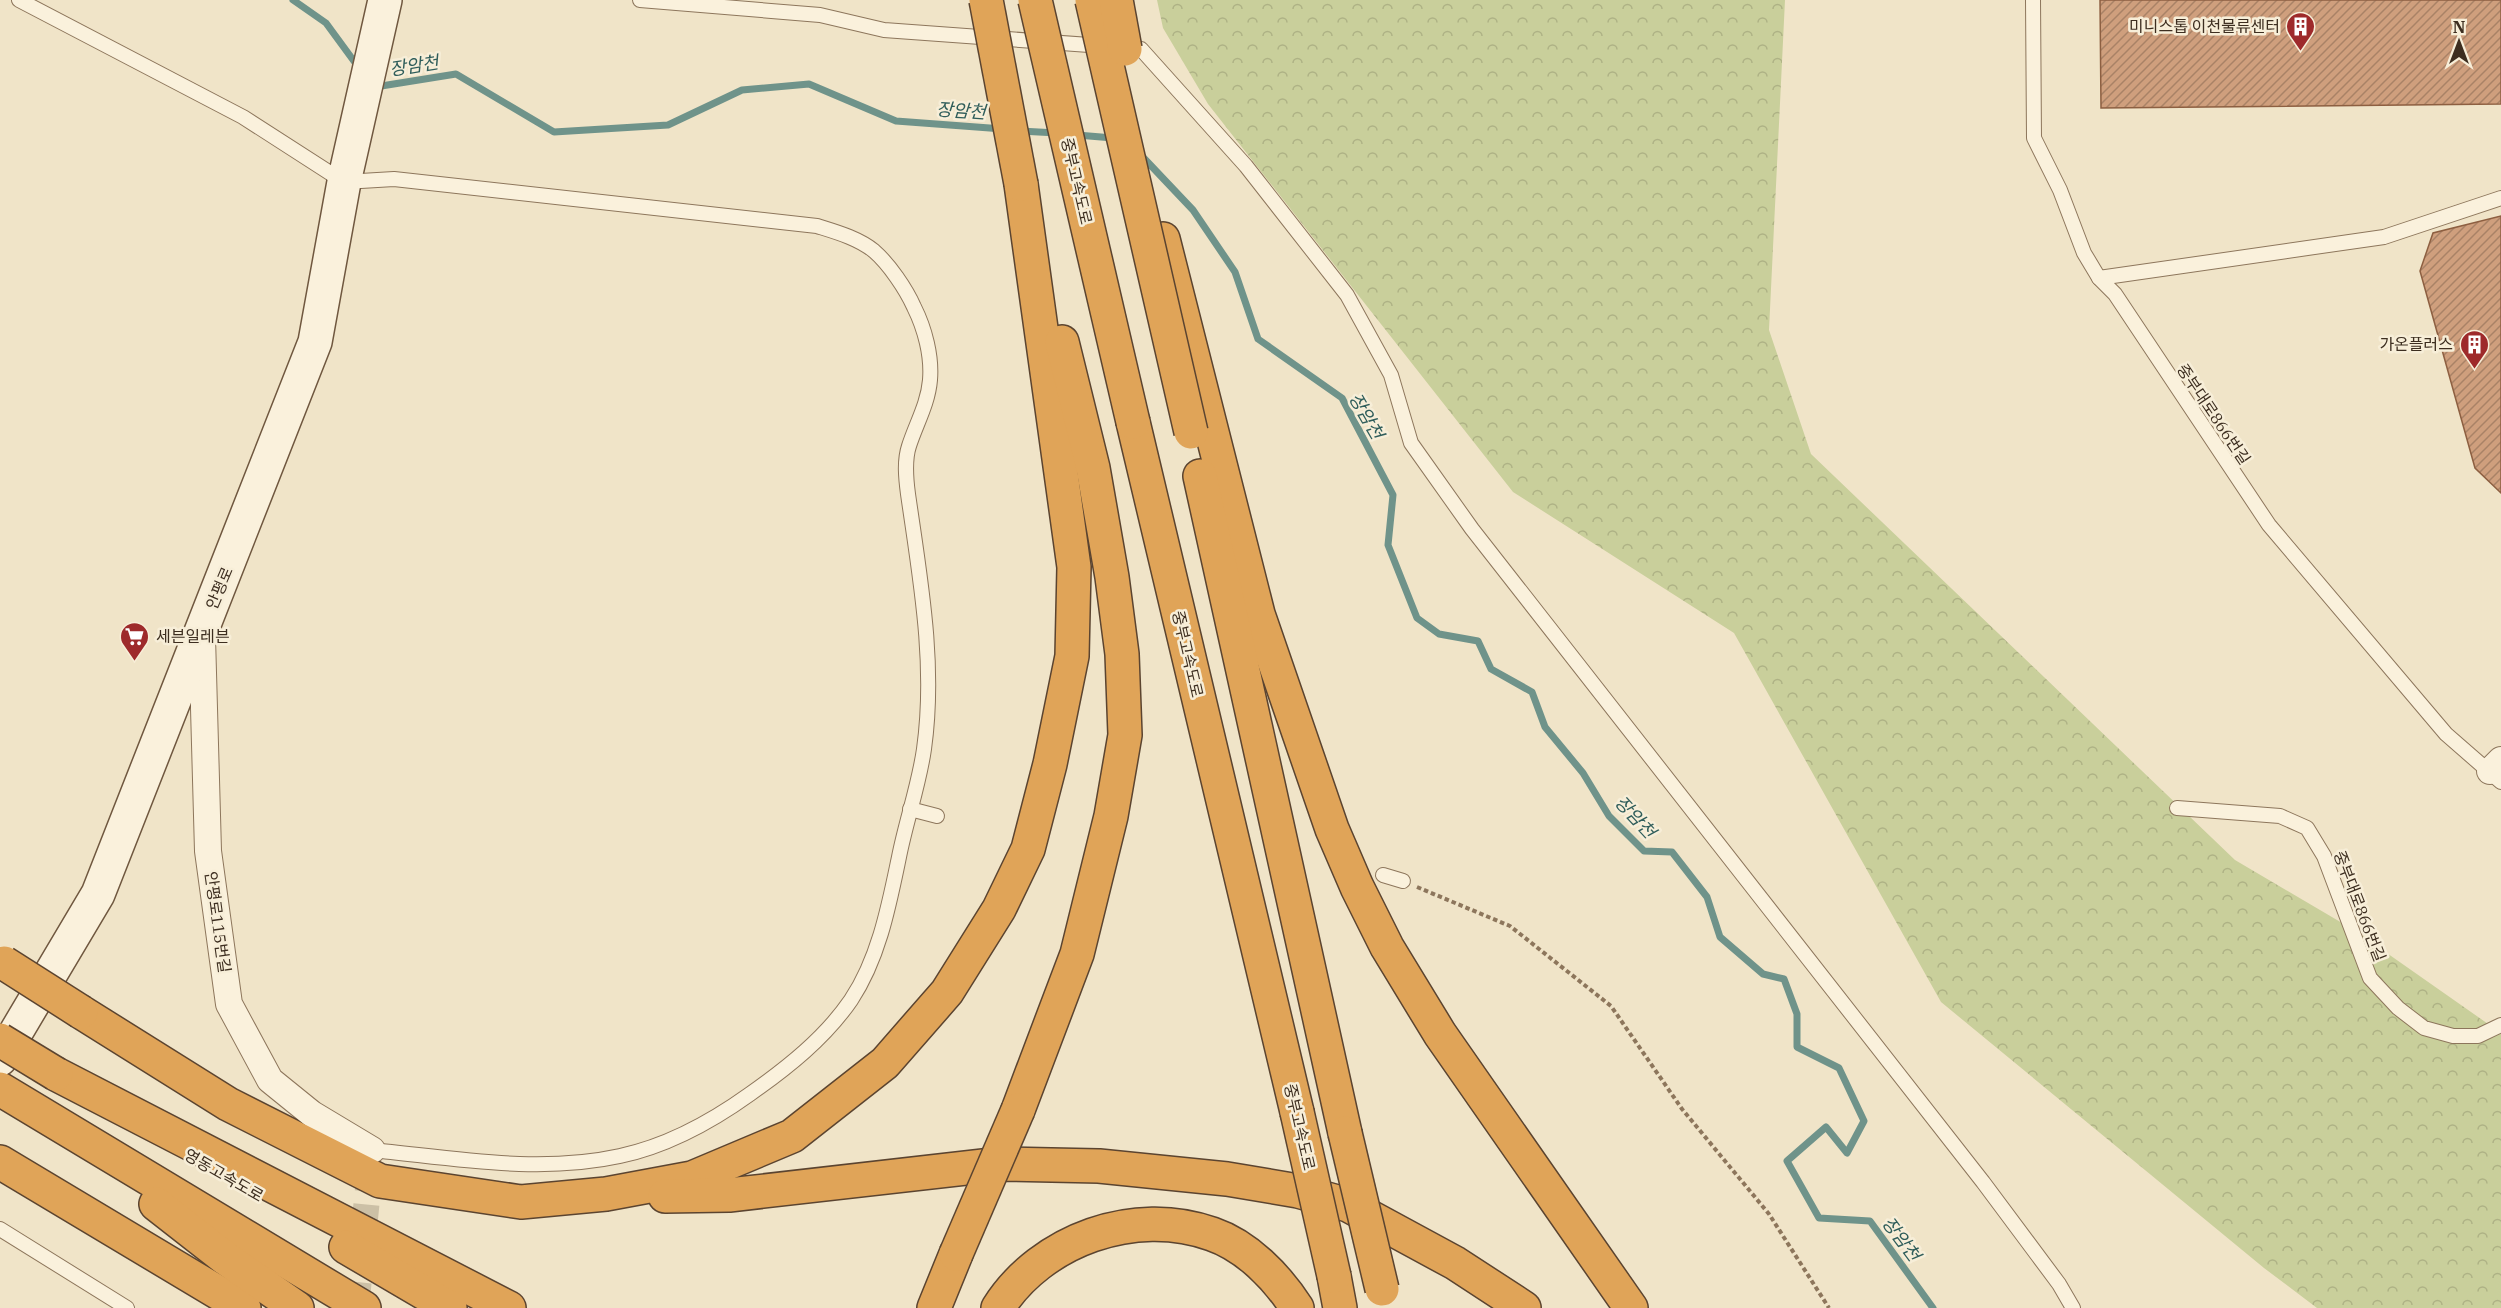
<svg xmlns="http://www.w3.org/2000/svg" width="2501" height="1308" viewBox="0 0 2501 1308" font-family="'IBM Plex Serif','Noto Sans KR',serif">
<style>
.forest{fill:url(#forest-crowns)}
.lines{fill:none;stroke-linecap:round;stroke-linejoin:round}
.stream{stroke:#6f938a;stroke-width:7}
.building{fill:url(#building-hatch);stroke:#8d5f41;stroke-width:1.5}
.street-tunnel{stroke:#ccc0a6;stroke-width:26;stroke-dasharray:26 13;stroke-linecap:butt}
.lane-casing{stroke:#8d765c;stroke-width:16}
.street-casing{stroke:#8d765c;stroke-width:28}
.secondary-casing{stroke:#6f573f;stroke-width:36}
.highway-casing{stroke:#5b4430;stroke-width:36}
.path{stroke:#8d765c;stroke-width:4;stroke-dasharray:4.5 3;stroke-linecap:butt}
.lane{stroke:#faf1dc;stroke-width:14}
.street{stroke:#faf1dc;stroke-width:26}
.secondary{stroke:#faf1dc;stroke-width:33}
.highway{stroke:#e0a458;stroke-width:33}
.highway-bridge-casing{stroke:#5b4430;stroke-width:36;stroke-linecap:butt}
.highway-bridge{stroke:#e0a458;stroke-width:33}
.labels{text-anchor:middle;stroke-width:5;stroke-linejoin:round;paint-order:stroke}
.poi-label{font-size:16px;fill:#3d2e20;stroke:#f7eed8;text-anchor:end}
.street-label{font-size:16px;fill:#3d2e20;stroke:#f7eed8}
.water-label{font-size:18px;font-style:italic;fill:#2f5d5a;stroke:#f7eed8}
</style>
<defs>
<pattern id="forest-crowns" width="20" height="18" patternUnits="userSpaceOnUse" patternTransform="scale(1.5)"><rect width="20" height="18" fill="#c9cf9b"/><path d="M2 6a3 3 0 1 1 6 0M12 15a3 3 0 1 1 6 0" fill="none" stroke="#aeb285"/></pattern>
<pattern id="building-hatch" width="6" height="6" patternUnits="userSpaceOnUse" patternTransform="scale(1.5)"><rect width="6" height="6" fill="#cf9f7d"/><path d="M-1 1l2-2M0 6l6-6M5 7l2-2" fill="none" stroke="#a98266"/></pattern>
</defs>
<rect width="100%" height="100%" fill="#f0e4c8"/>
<path class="forest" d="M 1157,0 L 1785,0 L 1769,330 L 1811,454 L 2235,860 L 2354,930 L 2501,1033 L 2501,1308 L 2317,1308 L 2264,1268 L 1941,1002 L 1734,633 L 1513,492 L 1208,104 L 1163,28 Z"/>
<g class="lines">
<g class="stream">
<path d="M 293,0 L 326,23 L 359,68"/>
<path d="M 375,87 L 456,74 L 554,132 L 668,125 L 742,90 L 809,84 L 896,121 L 1003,129"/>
<path d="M 1020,131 L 1057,133"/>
<path d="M 1077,135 L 1113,138"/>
<path d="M 1139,153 L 1193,210 L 1235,272 L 1258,339 L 1342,398 L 1393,495 L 1388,545 L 1417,618 L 1439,634 L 1478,641 L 1491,669 L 1532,692 L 1545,727 L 1583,773 L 1609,816 L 1644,851 L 1672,852 L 1707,897 L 1720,937 L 1763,974 L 1784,979 L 1797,1014 L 1797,1047 L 1839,1068 L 1864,1121 L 1847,1153 L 1826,1127 L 1787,1161 L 1819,1218 L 1870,1221 L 1933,1308"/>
</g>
</g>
<g class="building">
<path d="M 2100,0 L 2501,0 L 2501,104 L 2101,108 Z"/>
<path d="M 2501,216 L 2501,493 L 2475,468 L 2420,271 L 2433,233 Z"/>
</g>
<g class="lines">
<path class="street-tunnel" d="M 356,1308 L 371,1159"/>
<defs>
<g id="lane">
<path d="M 19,0 L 243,117 L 344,182 L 394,179 L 817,226 C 836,232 858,238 874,251 C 889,264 906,289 914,307 C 925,329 932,356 930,380 C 928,404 916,424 909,446 C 904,461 906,479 908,494 C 920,578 936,664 924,749 C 919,785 906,821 899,857 C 889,905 879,958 851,1000 C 825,1038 787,1068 750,1094 C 711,1122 667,1146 620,1156 C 538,1174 454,1158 372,1150"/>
<path d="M 640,0 L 820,15 L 884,30 L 1103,46"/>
<path d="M 2033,0 L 2034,138 L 2060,190 L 2084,253 L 2099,278 L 2115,294 L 2269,525 L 2446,734 L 2501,782"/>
<path d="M 1125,47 L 1141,49 L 1246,166 L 1347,295 L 1391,375 L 1411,443 L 1472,529 L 1983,1182 L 2059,1284 L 2073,1308"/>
<path d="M 2099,278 L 2384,237 L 2501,198"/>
<path d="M 2177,808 L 2280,816 L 2307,828 L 2324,856 L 2370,978 L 2398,1008 L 2424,1028 L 2453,1036 L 2478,1036 L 2501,1025"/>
<path d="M 910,809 L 937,816"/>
<path d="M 1383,875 L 1403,881"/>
<path d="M 0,1229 L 127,1308"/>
</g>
<g id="street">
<path d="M 202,637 L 208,851 L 229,1004 L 270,1080 L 312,1114 L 372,1150"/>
<path d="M 2490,771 L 2501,760"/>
</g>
<path id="secondary" d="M 0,1059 L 98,894 L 315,342 L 344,182 L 385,0"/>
<g id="highway">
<path d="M 1163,239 L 1258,614 L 1332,829 L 1357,887 L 1387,947 L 1440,1034 L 1631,1308"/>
<path d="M 1133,422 L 1297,1112"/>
<path d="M 1200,476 L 1345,1133"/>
<path d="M 81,1012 L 228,1104 L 380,1181 L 521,1202 L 606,1194 L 692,1178 L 792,1136 L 885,1063 L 947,992 L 999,909 L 1028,849 L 1050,764 L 1072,656 L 1074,567 L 1021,184"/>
<path d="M 56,1074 L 509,1308"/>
<path d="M 0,1089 L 364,1308"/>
<path d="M 1018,1110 L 1077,954 L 1111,816 L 1125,735 L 1122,654 L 1112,577 L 1093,468 L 1062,342"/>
<path d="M 0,1162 L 244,1308"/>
<path d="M 665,1196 L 729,1195 L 1001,1164 L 1099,1166 L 1227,1179 L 1298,1191 L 1348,1205 L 1455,1263 L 1524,1308"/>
<path d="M 156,1204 L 225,1258 L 297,1308"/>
<path d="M 346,1247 L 450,1308"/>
<path d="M 1334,1276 L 1340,1308"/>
<path d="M 934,1308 L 956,1254"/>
<path d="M 998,1308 C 1041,1240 1135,1206 1212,1234 C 1247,1246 1277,1277 1297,1308"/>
</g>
</defs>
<use href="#lane" class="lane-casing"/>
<use href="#street" class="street-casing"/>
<use href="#secondary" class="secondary-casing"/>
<use href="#highway" class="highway-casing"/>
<path class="path" d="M 1417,887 L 1510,926 L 1611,1006 L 1682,1109 L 1769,1214 L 1829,1308"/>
<use href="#lane" class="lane"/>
<use href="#street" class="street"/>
<use href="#secondary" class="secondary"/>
<use href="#highway" class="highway"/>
<defs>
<g id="highway-bridge">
<path d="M 986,0 L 1021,184"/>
<path d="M 1035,0 L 1133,422"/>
<path d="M 1092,0 L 1191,432"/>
<path d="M 1116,0 L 1125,49"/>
<path d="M 4,963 L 81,1012"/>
<path d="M 0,1040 L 56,1074"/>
<path d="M 1297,1112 L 1334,1276"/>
<path d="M 1345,1133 L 1382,1289"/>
<path d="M 956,1254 L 1018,1110"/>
</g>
</defs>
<use href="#highway-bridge" class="highway-bridge-casing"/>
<use href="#highway-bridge" class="highway-bridge"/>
</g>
<defs>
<symbol id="building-pin" viewBox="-11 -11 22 30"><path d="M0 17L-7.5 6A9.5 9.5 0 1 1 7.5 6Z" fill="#9e2a2b" stroke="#f7eed8"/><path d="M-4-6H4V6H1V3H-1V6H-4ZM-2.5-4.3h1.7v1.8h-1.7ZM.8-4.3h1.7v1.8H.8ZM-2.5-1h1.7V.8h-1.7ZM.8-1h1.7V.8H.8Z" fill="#fff"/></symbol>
<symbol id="supermarket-pin" viewBox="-11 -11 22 30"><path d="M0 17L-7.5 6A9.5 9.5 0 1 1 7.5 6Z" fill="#9e2a2b" stroke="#f7eed8"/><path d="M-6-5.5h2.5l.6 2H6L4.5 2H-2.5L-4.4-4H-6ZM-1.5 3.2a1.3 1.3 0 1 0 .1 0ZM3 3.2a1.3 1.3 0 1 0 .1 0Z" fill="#fff"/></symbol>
</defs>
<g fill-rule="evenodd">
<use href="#building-pin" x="2284" y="10" width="33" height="45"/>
<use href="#building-pin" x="2458" y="328" width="33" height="45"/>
<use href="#supermarket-pin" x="118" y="620" width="33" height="45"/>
</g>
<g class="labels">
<g class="poi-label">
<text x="2280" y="32">미니스톱 이천물류센터</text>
<text x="2453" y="350">가온플러스</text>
<text x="156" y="642" text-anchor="start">세븐일레븐</text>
</g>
<g class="street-label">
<text transform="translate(1077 181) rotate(77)" y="6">중부고속도로</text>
<text transform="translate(2214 414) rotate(56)" y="6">중부대로866번길</text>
<text transform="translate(219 588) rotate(-67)" y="6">안평로</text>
<text transform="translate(1188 654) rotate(77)" y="6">중부고속도로</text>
<text transform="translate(2360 906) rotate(69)" y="6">중부대로866번길</text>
<text transform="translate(218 922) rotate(82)" y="6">안평로115번길</text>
<text transform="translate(1300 1127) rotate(77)" y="6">중부고속도로</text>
<text transform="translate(224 1175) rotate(30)" y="6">영동고속도로</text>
</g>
<g class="water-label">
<text transform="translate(414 66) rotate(-9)" y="6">장암천</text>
<text transform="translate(961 111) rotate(4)" y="6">장암천</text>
<text transform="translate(1366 416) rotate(60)" y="6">장암천</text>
<text transform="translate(1635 817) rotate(47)" y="6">장암천</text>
<text transform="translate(1901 1239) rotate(53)" y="6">장암천</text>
</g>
</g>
<g transform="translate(2459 42)" stroke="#f7eed8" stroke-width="4.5" paint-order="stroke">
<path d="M0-4.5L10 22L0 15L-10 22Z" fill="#3d2e20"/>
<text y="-9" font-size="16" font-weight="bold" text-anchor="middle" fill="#3d2e20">N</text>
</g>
</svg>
